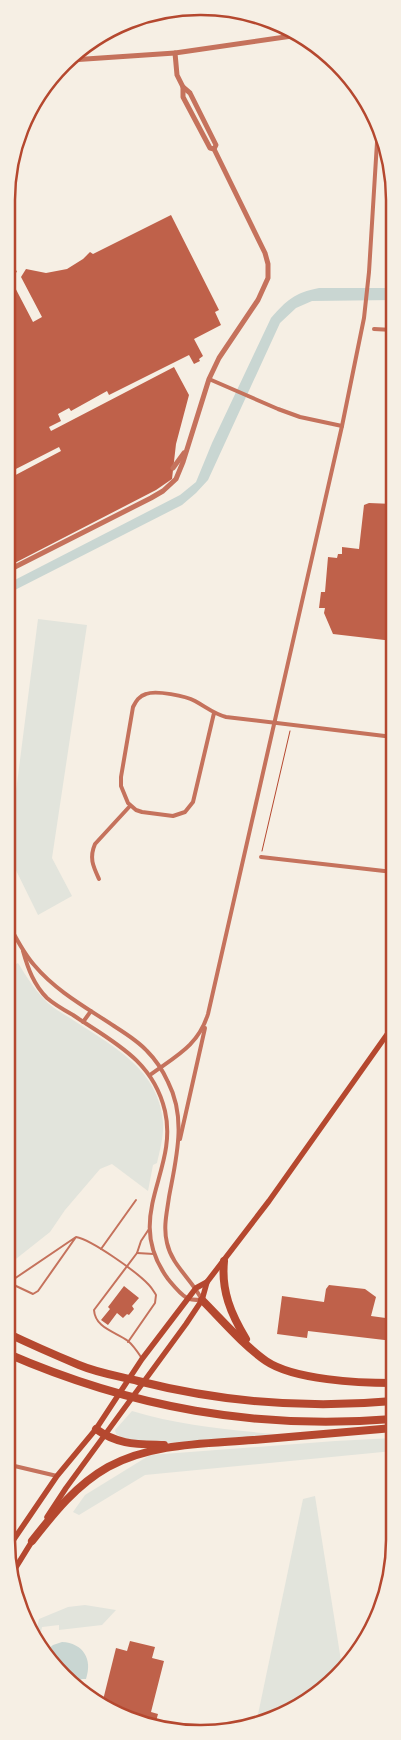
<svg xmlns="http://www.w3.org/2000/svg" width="401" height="1740" viewBox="0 0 401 1740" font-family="Cabin,sans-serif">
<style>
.green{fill:#e2e4dc}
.water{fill:#c9d6d2}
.building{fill:#bf614a}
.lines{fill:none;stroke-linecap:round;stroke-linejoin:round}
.path{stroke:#b5482f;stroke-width:1}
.service{stroke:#c5725c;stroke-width:2}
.minor{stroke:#c5725c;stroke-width:4}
.tertiary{stroke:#c5725c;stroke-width:5}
.secondary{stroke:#b5482f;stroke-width:5.5}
.motorway{stroke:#b5482f;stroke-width:8}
.rim{fill:none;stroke:#b5482f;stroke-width:2.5}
</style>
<rect width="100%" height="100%" fill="#f6efe4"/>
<g class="green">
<path d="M 38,619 L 87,625 L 52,858 L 72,896 L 38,915 L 8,854 Z"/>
<path d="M 18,963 C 26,976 34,989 45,1000 C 53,1009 66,1015 76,1022 C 114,1047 159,1070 163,1122 C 164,1135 160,1150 157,1163 L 153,1165 L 148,1191 L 112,1164 L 100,1169 L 65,1210 L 50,1232 L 7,1266 L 7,969 Z"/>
<path d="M 132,1411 C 178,1425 227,1430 275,1434 C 242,1437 142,1452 116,1434 L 115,1430 Z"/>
<path d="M 393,1438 L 393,1451 L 145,1475 L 79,1515 L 73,1512 L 85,1495 L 150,1455 L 335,1441 Z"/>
<path d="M 315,1496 L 342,1667 L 319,1694 L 263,1724 L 256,1724 L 303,1499 Z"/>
<path d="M 85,1605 L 116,1610 L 102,1625 L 59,1630 L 59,1625 L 42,1627 L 39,1642 L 35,1637 L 39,1619 L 68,1607 Z"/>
</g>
<g class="water">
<path d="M 319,288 L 393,288 L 393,300 L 312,301 L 296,308 L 280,323 L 208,480 L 196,493 L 182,505 L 7,594 L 7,584 L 180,495 L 196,482 L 212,443 L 271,318 C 287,300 294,293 319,288 Z"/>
<path d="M 62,1642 C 83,1643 93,1659 86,1679 L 82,1679 L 74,1683 L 55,1668 L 45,1652 L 53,1645 Z"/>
</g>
<g class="building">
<path d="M 171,215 L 219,310 L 215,312 L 221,325 L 194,339 L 203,356 L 199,359 L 200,361 L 194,364 L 189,355 L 109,395 L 107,391 L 71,411 L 69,408 L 58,414 L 61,421 L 49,427 L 51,431 L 174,367 L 189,395 L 176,444 L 172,479 L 156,490 L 7,567 L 8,479 L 61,451 L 59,447 L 8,473 L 8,234 L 16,250 L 8,254 L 17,272 L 9,276 L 33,322 L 42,317 L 21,277 L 26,269 L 46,273 L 67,269 L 83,259 L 90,252 L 93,254 Z"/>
<path d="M 369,503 L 393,504 L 393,641 L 333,634 L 324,613 L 325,608 L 319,608 L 321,592 L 325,592 L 328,557 L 337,558 L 338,554 L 342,554 L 342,547 L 359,549 L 364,505 Z"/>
<path d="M 329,1285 L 365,1289 L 376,1297 L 371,1316 L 393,1319 L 393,1341 L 308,1331 L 307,1338 L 277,1334 L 282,1296 L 324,1302 L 326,1289 Z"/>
<path d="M 124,1286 L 139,1298 L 132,1306 L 134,1309 L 129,1315 L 127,1314 L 123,1318 L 117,1313 L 108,1325 L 101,1320 L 110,1309 L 108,1307 Z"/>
<path d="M 130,1641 L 155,1647 L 152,1658 L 164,1661 L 151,1712 L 158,1714 L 155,1725 L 114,1714 L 102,1704 L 116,1648 L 127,1651 Z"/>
</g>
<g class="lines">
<path class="path" d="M 262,851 L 290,731"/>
<g class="service">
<path d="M 76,1237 L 14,1279 L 13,1283 L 16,1286 L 33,1294 L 38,1291 L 76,1237 C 92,1240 137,1272 149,1285 C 152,1288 154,1292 156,1295 L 155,1303 L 128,1342"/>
<path d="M 101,1249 L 136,1200"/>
<path d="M 137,1253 L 154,1254"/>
<path d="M 141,1357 C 137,1351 133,1345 128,1341 C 116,1332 95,1328 94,1310 L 137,1253 L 141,1241 L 149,1229"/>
</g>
<g class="minor">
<path d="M 374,329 L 393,330"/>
<path d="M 209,379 L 278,409 L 300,417 L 342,426"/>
<path d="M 214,713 L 193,802 L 185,812 L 173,816 L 142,812 L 136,810 L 128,803 L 121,786 L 121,777 L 133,707 C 136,701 139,696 146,694 C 156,690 186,696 195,701 C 206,707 214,714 226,717 L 393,737"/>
<path d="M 261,857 L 393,872"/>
<path d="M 99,879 C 93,866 89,858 95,844 L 130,806"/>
<path d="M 7,921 C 15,936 23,953 35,966 C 56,991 87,1008 114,1026 C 125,1033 138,1041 147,1051 C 156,1060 163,1071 168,1082 C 187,1119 176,1159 169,1197 C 167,1212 163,1227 167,1243 C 172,1266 192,1279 202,1300"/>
<path d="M 23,951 C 28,969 34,985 47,998 C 55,1005 64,1010 73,1015 C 113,1042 153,1060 165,1111 C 179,1172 122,1216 168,1279 C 173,1285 180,1294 187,1298 C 190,1300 197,1300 202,1300"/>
<path d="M 83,1022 L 91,1011"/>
<path d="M 150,1075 C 176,1056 198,1046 208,1014 L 342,426 L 364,318 L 369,272 L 378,126"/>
<path d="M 180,1139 L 205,1028"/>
<path d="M 6,1464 L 57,1476"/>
</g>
<g class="tertiary">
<path d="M 71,60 L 175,53"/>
<path d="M 183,87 L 190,93 L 216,145 L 214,149"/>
<path d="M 173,468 L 184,453"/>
<path d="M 7,571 L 151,498 L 163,491 L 176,479 L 183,462 L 209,379 L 219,358 L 258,300 L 268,278 L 268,264 L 265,253 L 214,149 L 210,148 L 183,97 L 183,87 L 177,75 L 175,53 L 299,35"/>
</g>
<g class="secondary">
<path d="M 47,1517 L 66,1488 L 186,1324 L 202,1300 L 207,1282 L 269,1201 L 393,1026"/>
<path d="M 8,1548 L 57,1476 L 96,1429 L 142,1359 L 196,1288 L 207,1282"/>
<path d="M 13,1572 L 34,1538"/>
</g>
<g class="motorway">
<path d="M 224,1261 C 221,1291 231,1314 246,1339"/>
<path d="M 202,1300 C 222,1320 243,1345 266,1361 C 294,1380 359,1383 393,1383"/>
<path d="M 7,1333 C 30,1344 55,1355 79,1365 C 98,1373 118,1376 138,1381 C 221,1402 307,1409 393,1401"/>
<path d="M 6,1353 C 132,1408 256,1430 393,1419"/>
<path d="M 96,1429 C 118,1445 137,1444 164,1445"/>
<path d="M 32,1541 C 54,1513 76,1485 108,1467 C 152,1443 204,1444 253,1440 C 299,1436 346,1432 393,1428"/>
</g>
</g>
<path d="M0 0H401V1740H0ZM200 15H201A185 185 0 0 1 386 200V1540A185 185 0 0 1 201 1725H200A185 185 0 0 1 15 1540V200A185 185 0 0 1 200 15Z" fill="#f6efe4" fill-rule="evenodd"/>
<path class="rim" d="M200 15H201A185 185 0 0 1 386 200V1540A185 185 0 0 1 201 1725H200A185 185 0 0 1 15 1540V200A185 185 0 0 1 200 15Z"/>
</svg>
